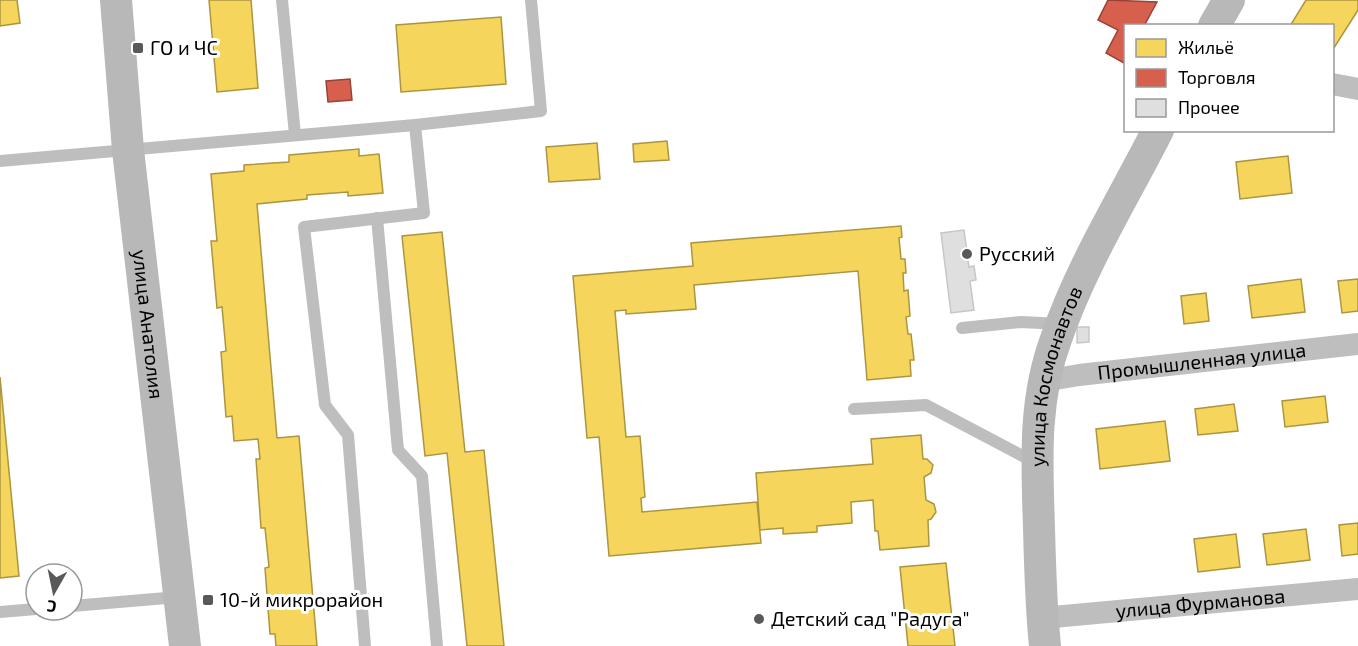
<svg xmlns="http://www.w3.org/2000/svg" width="1358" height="646" viewBox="0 0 1358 646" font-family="'Exo 2',sans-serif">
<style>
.homes{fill:#f6d55c;stroke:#ac9540;stroke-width:1.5}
.shops{fill:#d6604d;stroke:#964336;stroke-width:1.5}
.building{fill:#dfdfdf;stroke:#c7c7c7;stroke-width:1.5}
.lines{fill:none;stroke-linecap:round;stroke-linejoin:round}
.lane{stroke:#bebebe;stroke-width:12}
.street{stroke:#bebebe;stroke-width:22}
.secondary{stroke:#b8b8b8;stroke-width:32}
.poi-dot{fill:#595959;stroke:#fff;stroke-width:2}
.labels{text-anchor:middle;stroke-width:6;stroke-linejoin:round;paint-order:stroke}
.poi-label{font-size:20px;fill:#000;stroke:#fff;text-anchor:start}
.street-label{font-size:20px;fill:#000;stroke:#fff}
</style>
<rect width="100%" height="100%" fill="#fff"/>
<g class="homes">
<path d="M 0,0 L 17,0 L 20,23 L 0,26 Z"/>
<path d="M 209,0 L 251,0 L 258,88 L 217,92 Z"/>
<path d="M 1306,0 L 1358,0 L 1358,10 L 1332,51 L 1332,26 L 1290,26 Z"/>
<path d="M 501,17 L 506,84 L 401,92 L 396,25 Z"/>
<path d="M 667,141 L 669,160 L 634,162 L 633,144 Z"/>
<path d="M 597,143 L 600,179 L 549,182 L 546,147 Z"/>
<path d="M 359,149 L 359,156 L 379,154 L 383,193 L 348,196 L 348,192 L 307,195 L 307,199 L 257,204 L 277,438 L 299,436 L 317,646 L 276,646 L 275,634 L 270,634 L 265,568 L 269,567 L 265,528 L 261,528 L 256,459 L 260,459 L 258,439 L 234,441 L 232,416 L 226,417 L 221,352 L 226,351 L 222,307 L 217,308 L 211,241 L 217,241 L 211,174 L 244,171 L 244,165 L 289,162 L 289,155 Z"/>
<path d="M 1288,156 L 1292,193 L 1240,199 L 1236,162 Z"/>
<path d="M 901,226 L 902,237 L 899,238 L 901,259 L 905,259 L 906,273 L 903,273 L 904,291 L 908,290 L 910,316 L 906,317 L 908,334 L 911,334 L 914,360 L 910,360 L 911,376 L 867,380 L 858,271 L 694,285 L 696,309 L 626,314 L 626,310 L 615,311 L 626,437 L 640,436 L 645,497 L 641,498 L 642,512 L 757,502 L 761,543 L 609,556 L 599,437 L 587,438 L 573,276 L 693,266 L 691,243 Z"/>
<path d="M 442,232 L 465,452 L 484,450 L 504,646 L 467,646 L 447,453 L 425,456 L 402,236 Z"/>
<path d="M 1301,279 L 1305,312 L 1252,318 L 1248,286 Z"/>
<path d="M 1358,279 L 1358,311 L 1342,313 L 1338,281 Z"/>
<path d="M 1206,293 L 1209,321 L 1184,324 L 1181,296 Z"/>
<path d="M 0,377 L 19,576 L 0,578 Z"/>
<path d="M 1325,396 L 1328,422 L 1285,427 L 1282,401 Z"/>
<path d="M 1234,404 L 1238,431 L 1198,435 L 1195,409 Z"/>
<path d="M 1165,421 L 1170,461 L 1100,469 L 1096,429 Z"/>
<path d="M 921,435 L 923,459 L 927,459 L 933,465 L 931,473 L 924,477 L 926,500 L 934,504 L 936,512 L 931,519 L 928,520 L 929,546 L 880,550 L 878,531 L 875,531 L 873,500 L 851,502 L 852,523 L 817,526 L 817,532 L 783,534 L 783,528 L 760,530 L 756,473 L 873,464 L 871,439 Z"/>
<path d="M 1358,523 L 1358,554 L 1342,556 L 1339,525 Z"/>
<path d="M 1306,529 L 1310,560 L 1267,565 L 1263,534 Z"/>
<path d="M 1236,534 L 1240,567 L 1198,572 L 1194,539 Z"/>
<path d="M 946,563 L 955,646 L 908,646 L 900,567 Z"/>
</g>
<g class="shops">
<path d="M 1108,0 L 1157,2 L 1144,26 L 1126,26 L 1126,60 L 1124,63 L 1106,53 L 1118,30 L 1098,20 Z"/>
<path d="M 350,79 L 352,100 L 328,102 L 326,81 Z"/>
</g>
<g class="building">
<path d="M 964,230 L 969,267 L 974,266 L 976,280 L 970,281 L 974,310 L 951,313 L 941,233 Z"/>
<path d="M 1077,327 L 1089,327 L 1089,342 L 1077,343 Z"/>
</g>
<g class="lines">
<g class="lane">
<path d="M 282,0 L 295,135"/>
<path d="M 0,161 L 415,125 L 541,111 L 531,0"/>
<path d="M 377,218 L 398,450 L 422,476 L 437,646"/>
<path d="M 962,328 L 1021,322 L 1061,324"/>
<path d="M 854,409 L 926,405 L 1034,462"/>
<path d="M 72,606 L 178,597"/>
<path d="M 0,612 L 36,609"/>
<path d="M 365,646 L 348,435 L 325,405 L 304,227 L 424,213 L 415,125"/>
</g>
<g class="street">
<path d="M 1332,84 L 1358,89"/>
<path id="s1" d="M 1044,381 L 1079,375 L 1358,344"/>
<path id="s2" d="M 1042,618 L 1358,589"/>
</g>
<g class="secondary">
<path id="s3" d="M 116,0 L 128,150 L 185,646"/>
<path d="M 1214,26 L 1229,0"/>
<path id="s4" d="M 1045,646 C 1041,607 1040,567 1039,528 C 1037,463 1033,401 1056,339 C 1081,266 1123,199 1158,130"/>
</g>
</g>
<g class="poi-dot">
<rect x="132" y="42" width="12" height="12" rx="3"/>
<circle cx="967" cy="254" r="6"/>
<rect x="202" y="594" width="12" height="12" rx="3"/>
<circle cx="759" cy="619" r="6"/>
</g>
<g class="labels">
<g class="poi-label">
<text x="150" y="55">ГО и ЧС</text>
<text x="979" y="261">Русский</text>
<text x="220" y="607">10-й микрорайон</text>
<text x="771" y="626">Детский сад "Радуга"</text>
</g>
<g class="street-label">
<text dy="7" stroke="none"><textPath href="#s3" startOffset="326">улица Анатолия</textPath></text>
<text dy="7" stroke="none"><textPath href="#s1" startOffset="159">Промышленная улица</textPath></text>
<text dy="7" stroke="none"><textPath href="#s4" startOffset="272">улица Космонавтов</textPath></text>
<text dy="7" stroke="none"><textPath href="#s2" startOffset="159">улица Фурманова</textPath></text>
</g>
</g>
<rect x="1124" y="24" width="210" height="108" fill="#ffffff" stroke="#999999" stroke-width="1.5"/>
<rect x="1136" y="39" width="30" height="18" fill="#f6d55c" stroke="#999999" stroke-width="1.5"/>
<text x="1178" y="54" font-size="18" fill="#000000">Жильё</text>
<rect x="1136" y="69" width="30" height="18" fill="#d6604d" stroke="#999999" stroke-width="1.5"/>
<text x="1178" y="84" font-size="18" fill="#000000">Торговля</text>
<rect x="1136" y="99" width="30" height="18" fill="#dfdfdf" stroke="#999999" stroke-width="1.5"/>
<text x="1178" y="114" font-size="18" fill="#000000">Прочее</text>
<g transform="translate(54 592) rotate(189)"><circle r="28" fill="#ffffff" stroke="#999999" stroke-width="1.5"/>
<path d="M0-4.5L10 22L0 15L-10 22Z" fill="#595959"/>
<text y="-9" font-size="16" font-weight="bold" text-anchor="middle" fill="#000000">С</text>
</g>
</svg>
